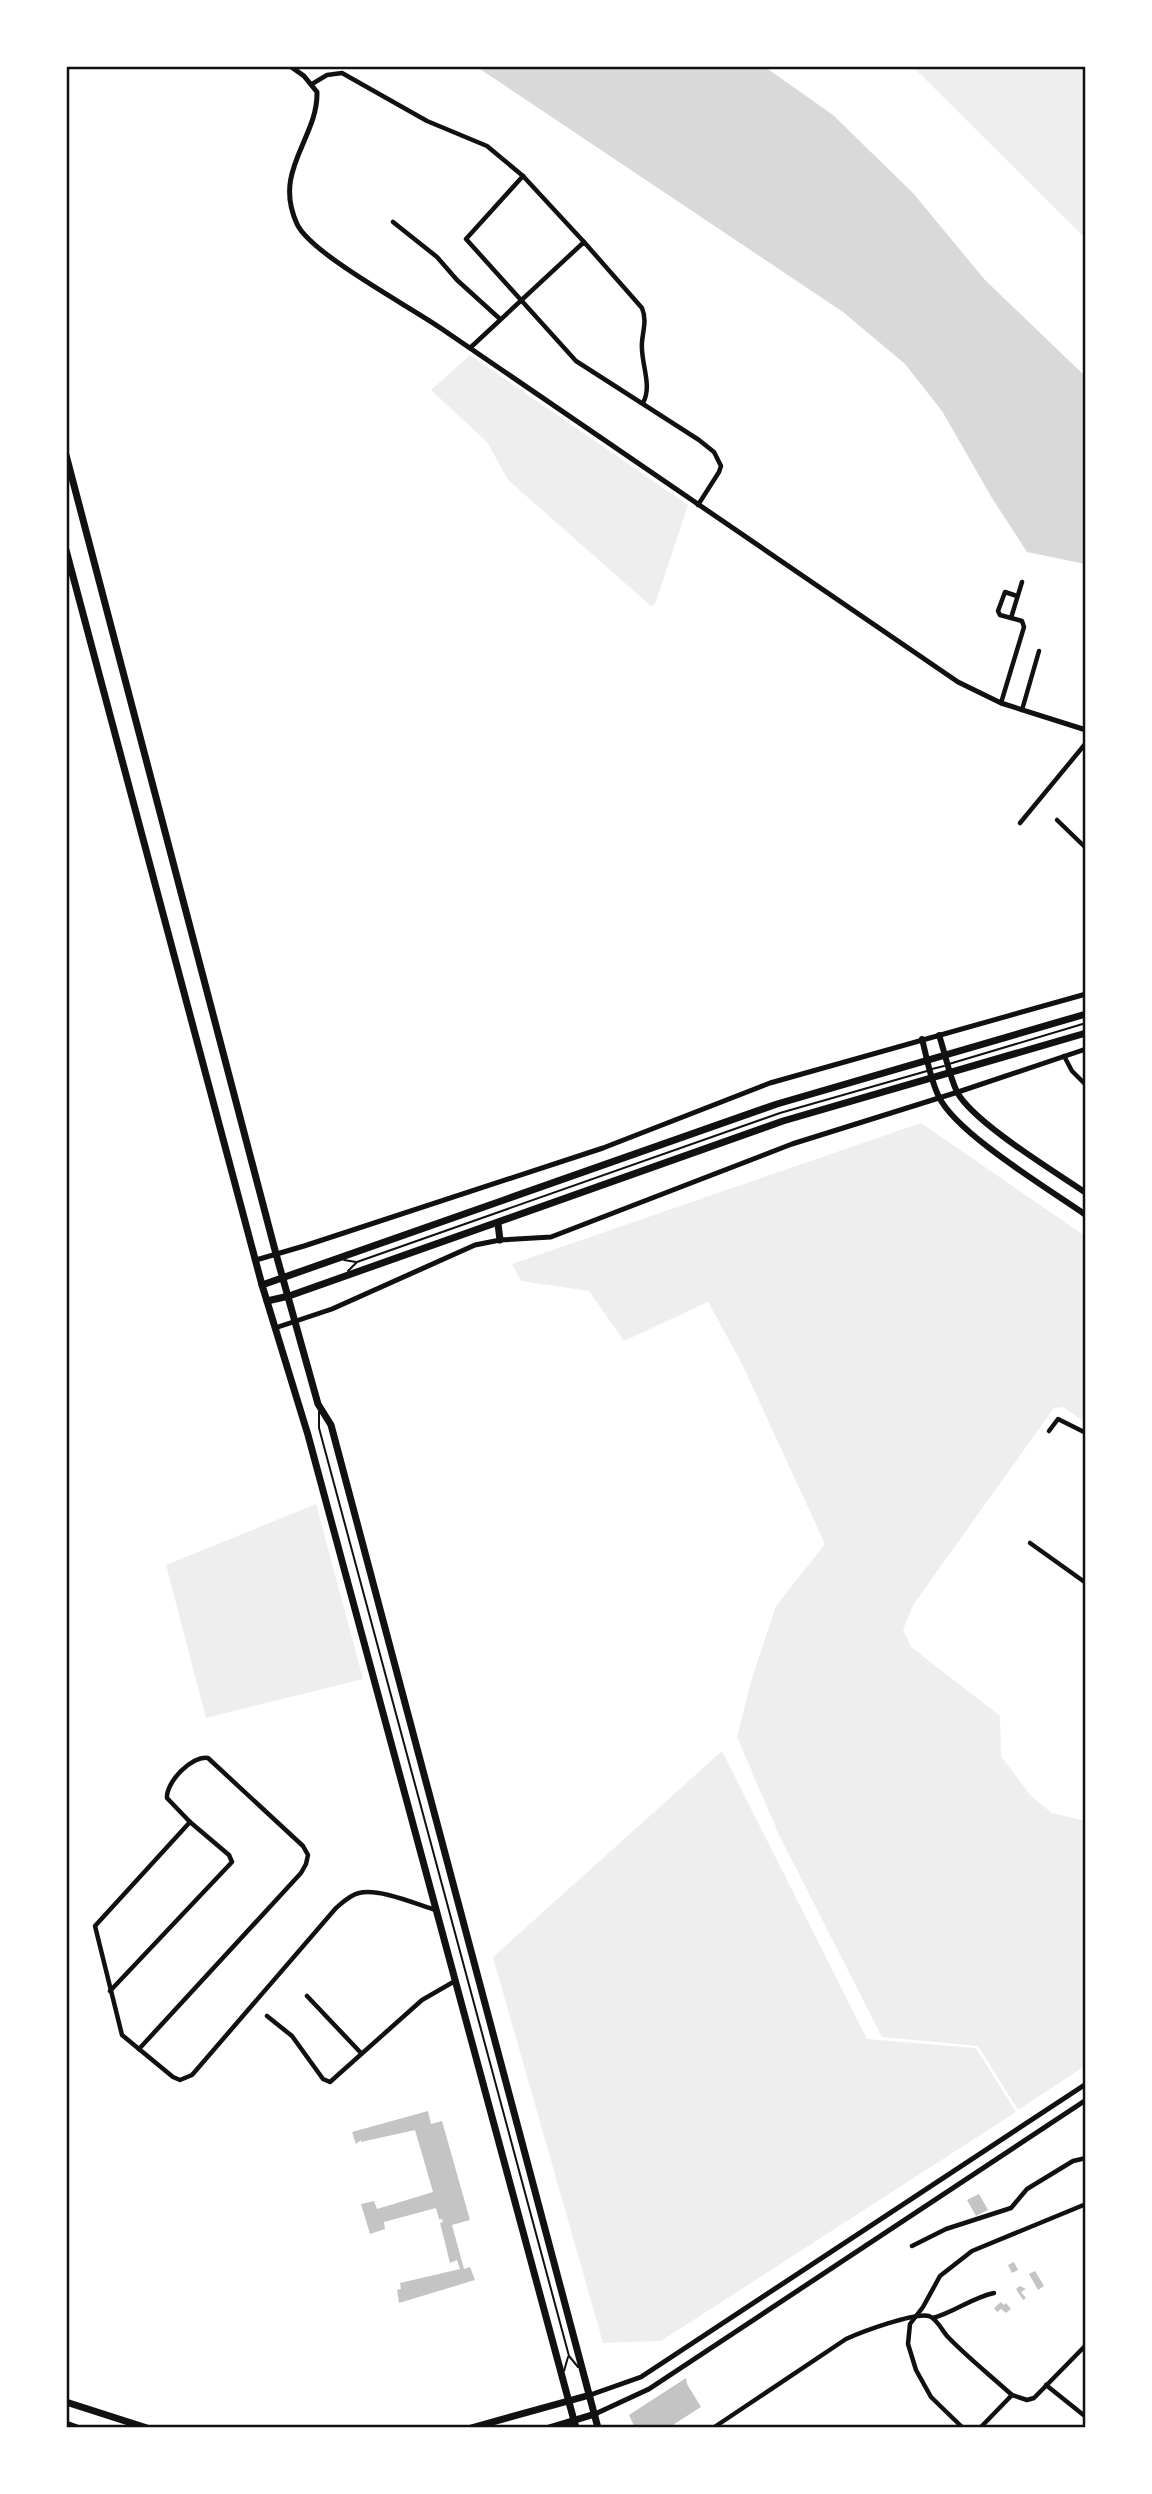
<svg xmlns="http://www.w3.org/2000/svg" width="1152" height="2494" viewBox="0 0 1152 2494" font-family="'Fira Sans',sans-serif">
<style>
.green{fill:#eee}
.water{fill:#d9d9d9}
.building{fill:#c4c4c4}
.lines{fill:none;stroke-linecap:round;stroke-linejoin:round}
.service{stroke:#111;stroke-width:2}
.minor{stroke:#111;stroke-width:4.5}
.tertiary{stroke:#111;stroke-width:5}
.secondary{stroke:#111;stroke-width:6}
.primary{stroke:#111;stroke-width:7}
.neatline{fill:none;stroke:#111;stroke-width:2.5}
</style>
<rect width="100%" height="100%" fill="#fff"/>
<g class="green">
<path d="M 913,67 L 1085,67 L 1085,238 Z"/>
<path d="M 470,355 L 688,505 L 655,604 L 651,606 L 508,480 L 487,442 L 431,390 Z"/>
<path d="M 921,1123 L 1085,1236 L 1085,1422 L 1063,1407 L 1054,1408 L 913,1605 L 903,1630 L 911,1647 L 1000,1716 L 1001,1756 L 1031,1796 L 1052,1813 L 1085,1821 L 1085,2066 L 1018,2110 L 978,2046 L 882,2037 L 779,1835 L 737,1737 L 751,1681 L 776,1606 L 825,1544 L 741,1362 L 708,1302 L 624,1341 L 589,1291 L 521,1281 L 512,1264 Z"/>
<path d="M 316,1504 L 363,1679 L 206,1718 L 166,1565 Z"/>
<path d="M 722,1751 L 867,2039 L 976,2048 L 1016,2112 L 661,2341 L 603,2343 L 493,1957 Z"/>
</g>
<path class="water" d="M 477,67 L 765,67 L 833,115 L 913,193 L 985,280 L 1085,376 L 1085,564 L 1027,552 L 992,498 L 942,411 L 905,364 L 843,312 Z"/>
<g class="building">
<path d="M 428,2111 L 431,2124 L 442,2121 L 470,2220 L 452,2225 L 464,2269 L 470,2267 L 475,2280 L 399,2303 L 397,2290 L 401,2289 L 400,2283 L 460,2269 L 457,2260 L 450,2263 L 440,2223 L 443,2222 L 442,2219 L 439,2219 L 436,2208 L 384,2222 L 385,2229 L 370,2234 L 361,2204 L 374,2201 L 377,2209 L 433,2192 L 415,2130 L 361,2142 L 361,2140 L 356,2144 L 352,2132 Z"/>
<path d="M 979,2194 L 988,2210 L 976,2216 L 967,2200 Z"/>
<path d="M 1014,2262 L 1018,2270 L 1012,2273 L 1008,2265 Z"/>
<path d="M 1035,2271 L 1044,2286 L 1038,2290 L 1029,2274 Z"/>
<path d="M 1020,2286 L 1026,2289 L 1021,2292 L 1026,2298 L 1023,2300 L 1016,2289 Z"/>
<path d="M 1001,2302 L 1004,2305 L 1006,2303 L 1011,2309 L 1006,2313 L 1001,2309 L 997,2312 L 994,2308 Z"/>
<path d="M 686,2378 L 687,2384 L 701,2407 L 668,2428 L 635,2428 L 629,2415 Z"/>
</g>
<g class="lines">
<g class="service">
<path d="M 949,1064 L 1086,1023"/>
<path d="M 932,1069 L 944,1066"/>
<path d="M 344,1260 L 356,1262"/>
<path d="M 348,1271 L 357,1262 L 780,1113 L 927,1071"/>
<path d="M 319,1412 L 319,1428 L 569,2356 L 578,2367"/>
<path d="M 564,2371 L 568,2357"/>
</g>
<g class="minor">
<path d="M 312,84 L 327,75 L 342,73 L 427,121 L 487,146 L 523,176 L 584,242"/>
<path d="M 523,176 L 466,239 L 576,361 L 699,440 L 714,452 L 721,466 L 719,472 L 698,505"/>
<path d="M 393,222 L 437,257 L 457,280 L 500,319"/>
<path d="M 470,348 L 584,242 L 642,308 C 647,320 643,330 642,342 C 640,362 653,385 643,403"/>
<path d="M 1011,618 L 1022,582"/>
<path d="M 1001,703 L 1024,627 L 1022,621 L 1000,615 L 998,611 L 1005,592 L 1017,596"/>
<path d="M 1022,710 L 1039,651"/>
<path d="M 1057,820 L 1086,848"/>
<path d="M 1020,823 L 1086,743"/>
<path d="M 1064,1056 L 1072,1071 L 1086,1085"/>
<path d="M 1049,1431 L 1058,1419 L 1086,1433"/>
<path d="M 1030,1543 L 1086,1583"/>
<path d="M 190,1822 L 95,1926 L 122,2035 L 173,2077 L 180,2080 L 192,2075 L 336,1908 C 343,1902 350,1895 359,1893 C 379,1888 416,1904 436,1910"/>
<path d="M 110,1991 L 232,1862 L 229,1855 L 190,1822 L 167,1798 C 166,1782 192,1755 208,1758 L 303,1846 L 308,1855 L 306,1864 L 301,1873 L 139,2049"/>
<path d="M 307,1996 L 361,2053"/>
<path d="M 267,2016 L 292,2036 L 323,2079 L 330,2082 L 422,2000 L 455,1981"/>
<path d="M 912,2246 L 946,2229 L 1011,2208 L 1027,2189 L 1073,2161 L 1086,2158"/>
<path d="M 933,2318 C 955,2312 971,2298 994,2293"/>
<path d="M 1046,2385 L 1086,2417"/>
<path d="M 713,2428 L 846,2339 C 861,2332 915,2312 929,2316 C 937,2319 942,2330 947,2336 C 967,2357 990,2375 1012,2395 L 1027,2400 L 1034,2398 L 1086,2345"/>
<path d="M 963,2428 L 931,2397 L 916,2370 L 908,2344 L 910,2324 L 923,2307 L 940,2276 L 972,2251 L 1086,2204"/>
<path d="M 980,2428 L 1012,2395"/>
</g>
<g class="tertiary">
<path d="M 290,66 L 304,76 L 317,92 C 318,139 272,170 297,224 C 311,254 409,306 442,329 C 614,446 786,564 958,682 L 1001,703 L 1086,730"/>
<path d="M 256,1260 L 304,1246 L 603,1148 L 770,1083 L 1086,994"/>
<path d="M 275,1328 L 332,1309 L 475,1245 L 500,1240 L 551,1237 L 792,1144 L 958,1092 L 1086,1049"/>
<path d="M 590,2395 L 641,2377 L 1086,2084"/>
<path d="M 595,2414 L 649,2389 L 1086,2100"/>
</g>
<g class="secondary">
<path d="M 939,1035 C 945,1053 949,1075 957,1092 C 974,1123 1054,1171 1086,1193"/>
<path d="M 922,1039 C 927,1058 930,1079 939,1097 C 957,1134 1049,1189 1086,1215"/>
</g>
<g class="primary">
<path d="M 66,455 L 276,1254 L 318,1404 L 331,1425 L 598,2428"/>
<path d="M 66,550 L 262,1285 L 308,1435 L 576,2428"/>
<path d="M 498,1224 L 500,1240"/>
<path d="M 262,1285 L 777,1104 L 1086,1014"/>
<path d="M 267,1301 L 289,1296 L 783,1121 L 1086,1033"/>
<path d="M 66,2402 L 147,2428"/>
<path d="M 66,2424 L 77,2428"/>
<path d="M 471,2428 L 590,2395"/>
<path d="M 549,2428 L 595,2414"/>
</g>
</g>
<rect width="1152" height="2494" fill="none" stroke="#ffffff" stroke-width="136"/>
<rect x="68" y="68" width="1016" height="2358" class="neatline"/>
</svg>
